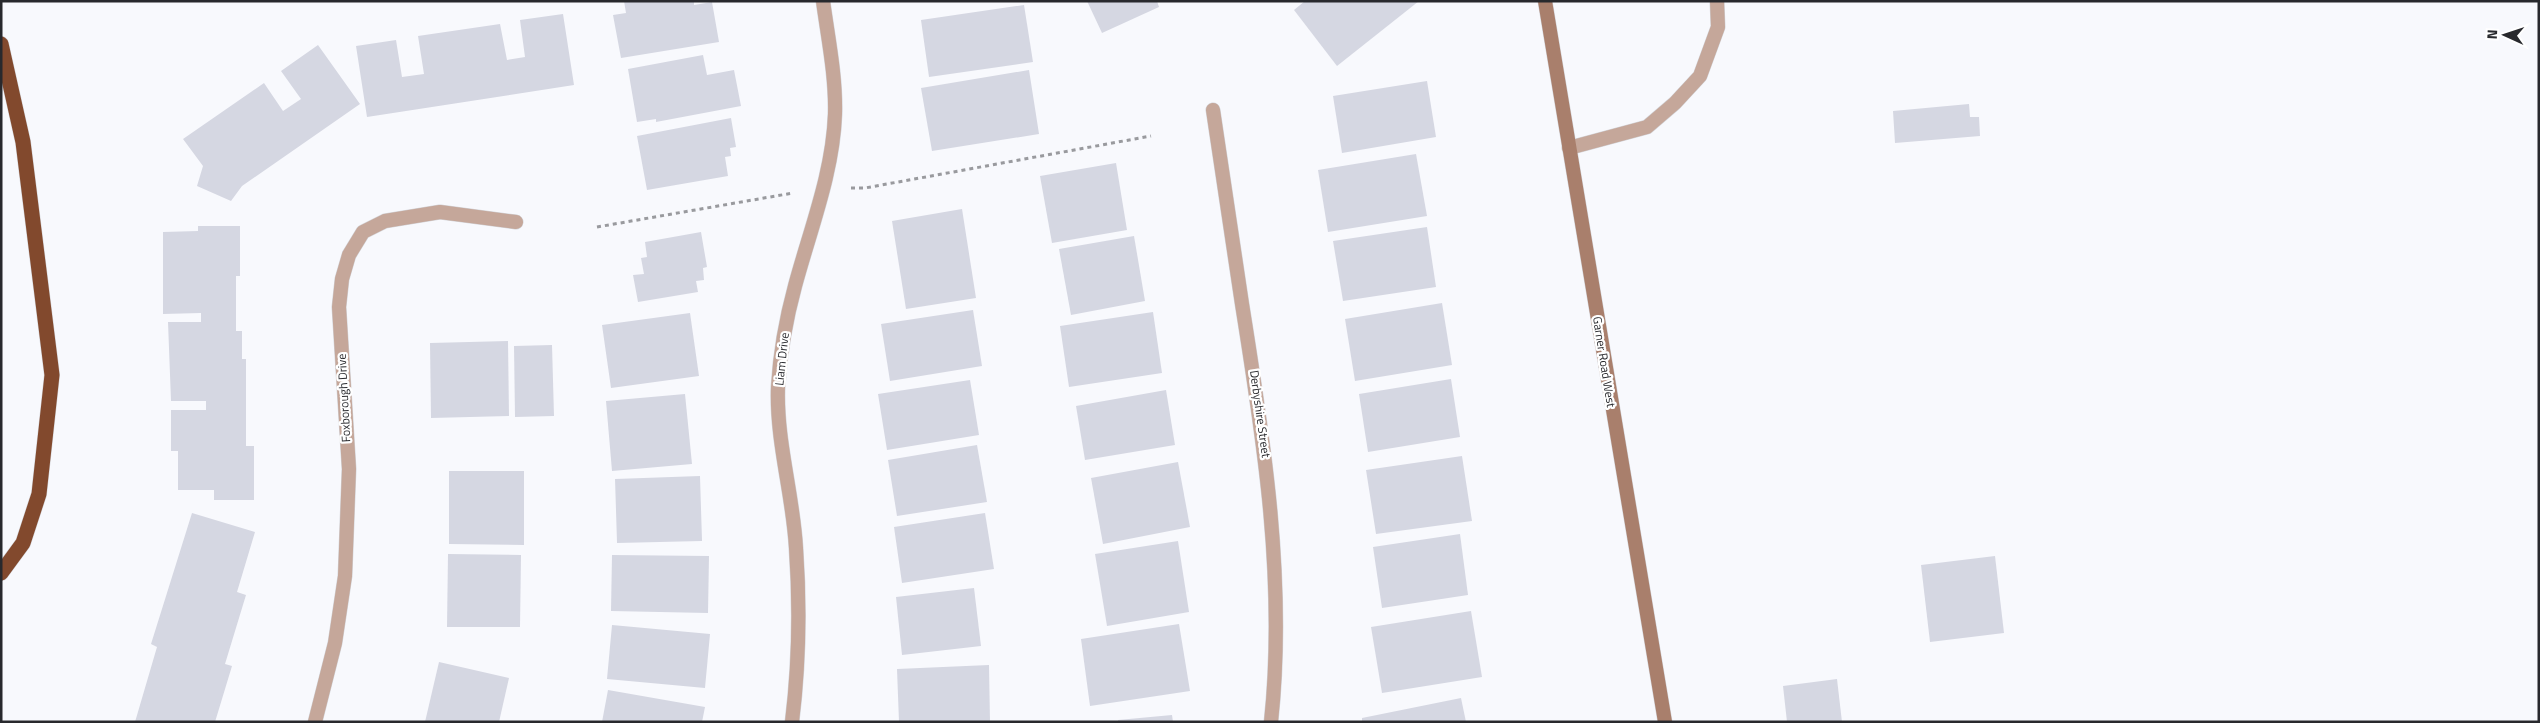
<svg xmlns="http://www.w3.org/2000/svg" width="2540" height="723" viewBox="0 0 2540 723" font-family="'Titillium Web',sans-serif">
<style>
.building{fill:#d5d7e2}
.lines{fill:none;stroke-linecap:round;stroke-linejoin:round}
.service-casing{stroke:#d3d4d8;stroke-width:15}
.minor-casing{stroke:#d3d4d8;stroke-width:15}
.secondary-casing{stroke:#d3d4d8;stroke-width:15}
.motorway-casing{stroke:#d3d4d8;stroke-width:16}
.path{stroke:#999a9e;stroke-width:3;stroke-dasharray:4 4;stroke-linecap:butt}
.service{stroke:#c5a79a;stroke-width:14}
.minor{stroke:#c5a79a;stroke-width:14}
.secondary{stroke:#a97f6c;stroke-width:14}
.motorway{stroke:#82492d;stroke-width:15}
.labels{text-anchor:middle;stroke-width:4.5;stroke-linejoin:round;paint-order:stroke}
.street-label{font-size:12px;fill:#28292d;stroke:#fff}
</style>
<rect width="100%" height="100%" fill="#f8f9fd"/>
<g class="building">
<path d="M 624,1 L 694,1 L 694,5 L 712,2 L 719,42 L 621,58 L 613,15 L 626,13 Z"/>
<path d="M 1087,1 L 1157,1 L 1159,7 L 1102,33 Z"/>
<path d="M 1305,1 L 1419,1 L 1337,66 L 1294,10 Z"/>
<path d="M 1024,5 L 1033,62 L 929,77 L 921,20 Z"/>
<path d="M 563,14 L 574,85 L 367,117 L 356,46 L 396,40 L 402,77 L 424,74 L 418,36 L 500,24 L 507,60 L 525,57 L 520,20 Z"/>
<path d="M 318,45 L 360,104 L 242,186 L 231,201 L 197,186 L 203,166 L 183,139 L 264,83 L 283,111 L 301,99 L 281,71 Z"/>
<path d="M 703,55 L 707,75 L 734,70 L 741,106 L 656,122 L 656,119 L 637,122 L 628,69 Z"/>
<path d="M 1029,70 L 1039,134 L 932,151 L 921,88 Z"/>
<path d="M 1427,81 L 1436,137 L 1342,153 L 1333,96 Z"/>
<path d="M 1969,104 L 1970,117 L 1979,117 L 1980,136 L 1895,143 L 1893,111 Z"/>
<path d="M 731,118 L 736,147 L 730,148 L 731,156 L 725,157 L 728,176 L 647,190 L 637,136 Z"/>
<path d="M 1416,154 L 1427,216 L 1328,232 L 1318,170 Z"/>
<path d="M 1116,163 L 1127,230 L 1052,243 L 1040,176 Z"/>
<path d="M 962,209 L 976,298 L 906,309 L 892,221 Z"/>
<path d="M 198,226 L 240,226 L 240,276 L 236,276 L 236,331 L 242,331 L 242,359 L 246,359 L 246,446 L 254,446 L 254,500 L 214,500 L 214,490 L 178,490 L 178,451 L 171,451 L 171,410 L 206,410 L 206,401 L 171,401 L 168,322 L 201,322 L 201,313 L 163,314 L 163,232 L 198,231 Z"/>
<path d="M 1427,227 L 1436,287 L 1343,301 L 1333,241 Z"/>
<path d="M 701,232 L 707,267 L 703,268 L 704,280 L 696,281 L 698,292 L 638,302 L 633,275 L 644,274 L 641,258 L 647,257 L 645,242 Z"/>
<path d="M 1134,236 L 1145,301 L 1071,315 L 1059,249 Z"/>
<path d="M 1442,303 L 1452,365 L 1355,381 L 1345,319 Z"/>
<path d="M 973,310 L 982,366 L 890,381 L 881,324 Z"/>
<path d="M 1153,312 L 1162,373 L 1069,387 L 1060,326 Z"/>
<path d="M 690,313 L 699,376 L 611,388 L 602,325 Z"/>
<path d="M 508,341 L 509,416 L 431,418 L 430,343 Z"/>
<path d="M 552,345 L 554,416 L 515,417 L 514,346 Z"/>
<path d="M 1451,379 L 1460,437 L 1368,452 L 1359,394 Z"/>
<path d="M 970,380 L 979,435 L 887,450 L 878,394 Z"/>
<path d="M 1166,390 L 1175,445 L 1085,460 L 1076,406 Z"/>
<path d="M 685,394 L 692,464 L 612,471 L 606,401 Z"/>
<path d="M 977,445 L 987,502 L 897,516 L 888,460 Z"/>
<path d="M 1462,456 L 1472,521 L 1376,534 L 1366,470 Z"/>
<path d="M 1178,462 L 1190,527 L 1103,544 L 1091,478 Z"/>
<path d="M 449,471 L 524,471 L 524,545 L 449,544 Z"/>
<path d="M 700,476 L 702,541 L 617,543 L 615,479 Z"/>
<path d="M 192,513 L 255,532 L 237,592 L 246,595 L 225,664 L 232,666 L 215,722 L 135,722 L 157,647 L 151,644 Z"/>
<path d="M 985,513 L 994,569 L 902,583 L 894,527 Z"/>
<path d="M 1460,534 L 1468,595 L 1382,608 L 1373,547 Z"/>
<path d="M 1178,541 L 1189,612 L 1107,626 L 1095,554 Z"/>
<path d="M 448,554 L 521,555 L 520,627 L 447,627 Z"/>
<path d="M 612,555 L 709,556 L 708,613 L 611,611 Z"/>
<path d="M 1995,556 L 2004,633 L 1930,642 L 1921,565 Z"/>
<path d="M 974,588 L 981,646 L 902,655 L 896,597 Z"/>
<path d="M 1471,611 L 1482,677 L 1382,693 L 1371,627 Z"/>
<path d="M 1179,624 L 1190,691 L 1090,706 L 1081,639 Z"/>
<path d="M 612,625 L 710,634 L 705,688 L 607,679 Z"/>
<path d="M 439,662 L 509,678 L 499,722 L 425,722 Z"/>
<path d="M 989,665 L 990,722 L 899,722 L 897,669 Z"/>
<path d="M 1837,679 L 1842,722 L 1787,722 L 1783,686 Z"/>
<path d="M 608,690 L 705,707 L 702,722 L 602,722 Z"/>
<path d="M 1461,698 L 1466,722 L 1362,722 L 1362,718 Z"/>
<path d="M 1172,715 L 1173,722 L 1118,722 L 1118,720 Z"/>
</g>
<g class="lines">
<defs>
<path id="service" d="M 1569,148 L 1647,127 L 1675,103 L 1700,76 L 1718,27 L 1717,1"/>
<g id="minor">
<path d="M 1213,110 C 1223,174 1232,239 1242,304 C 1264,441 1286,583 1271,722"/>
<path d="M 315,722 L 335,643 L 345,576 L 349,469 L 339,307 L 342,279 L 349,255 L 363,232 L 385,221 L 440,212 L 516,222"/>
<path d="M 792,722 C 799,665 800,605 796,548 C 793,494 776,441 778,387 C 780,353 786,319 795,286 C 810,230 833,173 835,114 C 836,76 828,38 823,1"/>
</g>
<path id="secondary" d="M 1545,1 L 1665,722"/>
<path id="motorway" d="M 1,44 L 23,142 L 52,375 L 39,494 L 23,543 L 1,573"/>
</defs>
<use href="#service" class="service-casing"/>
<use href="#minor" class="minor-casing"/>
<use href="#secondary" class="secondary-casing"/>
<use href="#motorway" class="motorway-casing"/>
<g class="path">
<path d="M 851,188 L 865,188 L 1151,136"/>
<path d="M 597,227 L 793,193"/>
</g>
<use href="#service" class="service"/>
<use href="#minor" class="minor"/>
<use href="#secondary" class="secondary"/>
<use href="#motorway" class="motorway"/>
</g>
<g class="labels">
<g class="street-label">
<text transform="translate(782 359) rotate(-84)" y="4">Liam Drive</text>
<text transform="translate(1604 362) rotate(81)" y="4">Garner Road West</text>
<text transform="translate(344 398) rotate(-93)" y="4">Foxborough Drive</text>
<text transform="translate(1260 414) rotate(82)" y="4">Derbyshire Street</text>
</g>
</g>
<rect width="2540" height="723" fill="none" stroke="#28292d" stroke-width="5"/>
<g transform="translate(2505 35) rotate(273)" stroke="#ffffff" stroke-width="4" paint-order="stroke">
<path d="M0-4L9 19L0 12L-9 19Z" fill="#28292d"/>
<text y="-8" font-size="14" font-weight="bold" text-anchor="middle" fill="#28292d">N</text>
</g>
</svg>
